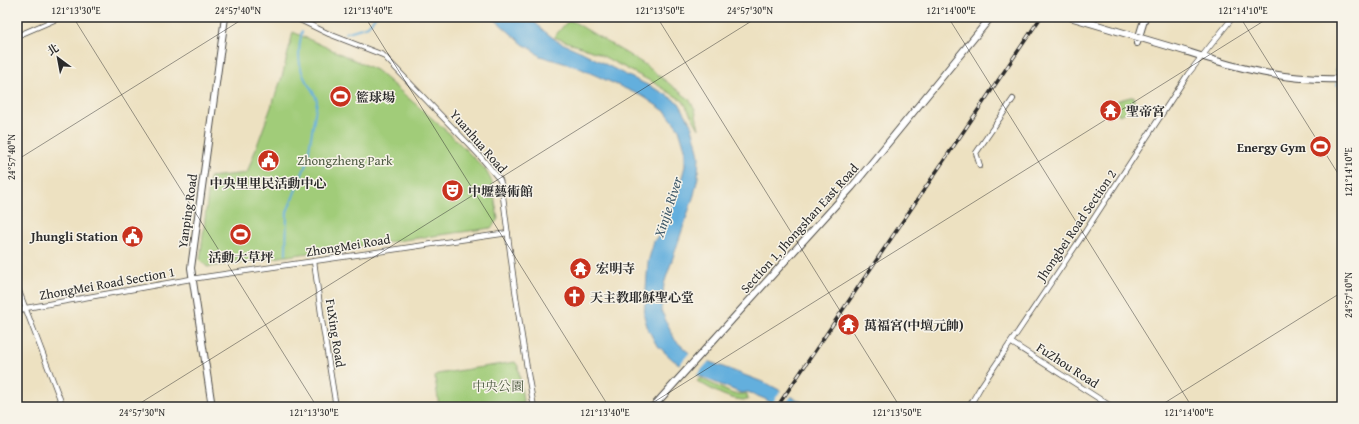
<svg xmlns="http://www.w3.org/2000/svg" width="1359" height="424" viewBox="0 0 1359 424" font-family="'Gentium Book Plus','Noto Serif TC',serif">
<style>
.green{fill:#a1cc79;stroke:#667c52}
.water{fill:#64afdd;stroke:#486d84}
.pier{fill:#ede1c1}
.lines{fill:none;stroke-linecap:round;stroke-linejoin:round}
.stream{stroke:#64afdd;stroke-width:2}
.street-casing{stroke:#484642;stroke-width:6}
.secondary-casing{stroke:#484642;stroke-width:8}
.street{stroke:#fff;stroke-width:4.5}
.secondary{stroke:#fff;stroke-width:6}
.rail-casing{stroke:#2b2b2b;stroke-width:3.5}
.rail{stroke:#f7f3e8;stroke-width:2;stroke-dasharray:6;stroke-linecap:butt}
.secondary-bridge-casing{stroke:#484642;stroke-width:8;stroke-linecap:butt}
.secondary-bridge{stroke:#fff;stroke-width:6}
.ticks{fill:none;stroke:#2b2b2b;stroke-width:1;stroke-opacity:0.45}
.labels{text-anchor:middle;stroke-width:3;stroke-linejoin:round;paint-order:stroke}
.poi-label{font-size:13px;font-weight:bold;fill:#2b2b2b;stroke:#f7f3e8;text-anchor:start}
.street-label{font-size:13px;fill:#2b2b2b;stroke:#f7f3e8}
.park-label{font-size:13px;fill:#4e5b42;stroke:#f7f3e8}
.water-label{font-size:14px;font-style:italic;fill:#3f5969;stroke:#f7f3e8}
.neatline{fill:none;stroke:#2b2b2b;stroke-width:1.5}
.ticks-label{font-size:10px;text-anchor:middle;fill:#2b2b2b}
</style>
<rect width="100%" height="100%" fill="#f7f3e8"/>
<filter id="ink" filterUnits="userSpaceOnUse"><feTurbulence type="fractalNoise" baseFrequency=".025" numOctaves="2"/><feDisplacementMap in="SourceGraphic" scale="8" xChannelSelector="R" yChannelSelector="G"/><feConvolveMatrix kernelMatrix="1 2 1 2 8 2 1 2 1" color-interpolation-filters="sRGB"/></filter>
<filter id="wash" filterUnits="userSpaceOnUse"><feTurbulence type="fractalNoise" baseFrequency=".012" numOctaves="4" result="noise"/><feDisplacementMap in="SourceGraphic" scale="16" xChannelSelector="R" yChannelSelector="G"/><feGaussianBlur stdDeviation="0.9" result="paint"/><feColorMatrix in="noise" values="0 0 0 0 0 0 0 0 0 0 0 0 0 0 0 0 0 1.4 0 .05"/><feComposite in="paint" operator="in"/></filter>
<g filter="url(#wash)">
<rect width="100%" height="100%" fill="#ede1c1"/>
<g class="green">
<path d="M 1334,17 L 1342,17 L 1342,72 L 1336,72 L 1337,38 Z"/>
<path d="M 570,21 L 574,22 L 644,64 L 689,99 L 695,109 L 699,129 L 683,101 L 656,84 L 597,53 L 554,37 L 566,23 Z"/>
<path d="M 293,32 L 376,70 L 450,134 L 485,169 L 492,182 L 498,219 L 491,228 L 207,267 L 200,260 L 210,177 L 247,173 L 282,77 Z"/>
<path d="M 1134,96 L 1134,109 L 1119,115 L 1116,109 L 1119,106 L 1116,101 Z"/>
<path d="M 515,362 L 518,366 L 524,407 L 439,407 L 435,377 L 437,374 Z"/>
<path d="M 700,378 L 733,394 L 747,394 L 748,400 C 729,401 713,390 697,381 Z"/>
</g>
<path class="water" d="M 492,17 L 529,17 L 544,31 L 557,41 L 582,52 L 624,74 L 660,91 L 679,103 L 691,124 L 696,142 L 699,156 L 698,177 L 694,195 L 664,284 L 661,310 L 675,340 L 688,352 L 710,362 L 768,384 L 811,407 L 778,407 L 765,399 L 748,392 L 741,393 L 697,375 L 673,360 L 656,344 L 648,329 L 644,316 L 648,262 L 654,241 L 662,231 L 678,192 L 685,166 L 685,149 L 679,129 L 666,112 L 644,97 L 577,67 L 540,56 L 529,47 L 524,45 Z"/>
<g class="pier">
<path d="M 691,351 L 710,360 L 696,376 L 679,365 Z"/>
<path d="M 782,389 L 792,395 L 784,407 L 774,407 L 771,405 Z"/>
</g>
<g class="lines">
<g class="stream">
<path d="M 1334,17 L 1337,38 L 1337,85"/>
<path d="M 345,33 L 368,26 L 375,17"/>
<path d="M 1340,117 L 1342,128"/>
<path d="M 286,254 L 287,212 L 307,162 L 317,101 C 315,92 310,88 306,81 C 297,65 298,49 302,31"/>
</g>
</g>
</g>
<g filter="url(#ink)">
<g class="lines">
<defs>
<g id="street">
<path d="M 294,17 L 329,34 L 383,55 L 479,155 L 500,180 L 502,188 C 511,261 520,334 534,407"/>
<path d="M 17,36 L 61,17"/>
<path d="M 980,166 L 976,153 L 1013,99"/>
<path d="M 314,261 L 322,321 L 336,407"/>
<path d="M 17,286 L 63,407"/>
<path d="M 17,312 L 26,308 L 191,279 L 508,233"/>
<path d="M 1012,343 L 1112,407"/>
<path d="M 969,407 L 980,388 L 1081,238 L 1188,74 L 1233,17"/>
</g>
<g id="secondary">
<path d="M 1137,43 L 1145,17"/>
<path d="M 1188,52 C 1239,69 1287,81 1342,79"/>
<path d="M 212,407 L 191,268 L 225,17"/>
<path d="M 653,407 L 852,187 L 991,17"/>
</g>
</defs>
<use href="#street" class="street-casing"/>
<use href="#secondary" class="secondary-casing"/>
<use href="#street" class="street"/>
<use href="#secondary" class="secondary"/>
<defs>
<path id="rail" d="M 777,407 L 1041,17"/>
</defs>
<use href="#rail" class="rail-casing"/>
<use href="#rail" class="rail"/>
<defs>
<path id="secondary-bridge" d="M 1070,17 L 1188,52"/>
</defs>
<use href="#secondary-bridge" class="secondary-bridge-casing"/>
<use href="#secondary-bridge" class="secondary-bridge"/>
</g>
</g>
<path class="ticks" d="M 73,17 L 317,407M 365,17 L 609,407M 657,17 L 900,407M 948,17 L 1192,407M 1240,17 L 1342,180M 17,160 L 246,17M 17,394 L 25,407M 134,407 L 758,17M 646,407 L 1270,17M 1158,407 L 1342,292"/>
<defs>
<symbol id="stadium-disc" viewBox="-11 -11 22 22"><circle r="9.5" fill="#c8321e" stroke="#f7f3e8"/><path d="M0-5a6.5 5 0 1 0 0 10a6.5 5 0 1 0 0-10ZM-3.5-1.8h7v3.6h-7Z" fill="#fff"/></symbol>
<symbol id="temple-disc" viewBox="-11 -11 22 22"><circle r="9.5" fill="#c8321e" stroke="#f7f3e8"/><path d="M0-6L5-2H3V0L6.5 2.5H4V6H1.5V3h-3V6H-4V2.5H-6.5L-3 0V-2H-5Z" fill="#fff"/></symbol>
<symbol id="civic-disc" viewBox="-11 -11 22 22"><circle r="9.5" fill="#c8321e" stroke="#f7f3e8"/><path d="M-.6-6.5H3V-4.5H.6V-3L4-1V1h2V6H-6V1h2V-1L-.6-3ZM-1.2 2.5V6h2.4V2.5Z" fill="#fff"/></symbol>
<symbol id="theatre-disc" viewBox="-11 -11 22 22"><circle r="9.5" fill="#c8321e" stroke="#f7f3e8"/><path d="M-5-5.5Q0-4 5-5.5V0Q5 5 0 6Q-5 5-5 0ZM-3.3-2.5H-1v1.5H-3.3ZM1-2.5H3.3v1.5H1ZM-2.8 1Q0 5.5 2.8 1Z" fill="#fff"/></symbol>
<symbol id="church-disc" viewBox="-11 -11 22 22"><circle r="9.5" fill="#c8321e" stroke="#f7f3e8"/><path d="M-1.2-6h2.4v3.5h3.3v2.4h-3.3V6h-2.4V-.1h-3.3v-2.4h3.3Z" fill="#fff"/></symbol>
</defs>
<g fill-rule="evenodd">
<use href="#stadium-disc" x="328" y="84" width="25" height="25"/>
<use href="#temple-disc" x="1098" y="98" width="25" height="25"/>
<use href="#stadium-disc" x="1308" y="134" width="25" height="25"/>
<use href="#civic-disc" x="256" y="148" width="25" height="25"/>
<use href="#theatre-disc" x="440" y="178" width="25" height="25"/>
<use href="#stadium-disc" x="228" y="222" width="25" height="25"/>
<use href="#civic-disc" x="120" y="224" width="25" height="25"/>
<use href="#temple-disc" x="568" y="256" width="25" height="25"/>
<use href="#church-disc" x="562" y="284" width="25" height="25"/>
<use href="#temple-disc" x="836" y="312" width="25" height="25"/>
</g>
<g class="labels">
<g class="poi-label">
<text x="356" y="102">籃球場</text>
<text x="1126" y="116">聖帝宮</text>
<text x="1306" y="152" text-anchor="end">Energy Gym</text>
<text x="268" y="188" text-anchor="middle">中央里里民活動中心</text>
<text x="468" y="196">中壢藝術館</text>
<text x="118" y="241" text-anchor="end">Jhungli Station</text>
<text x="241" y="262" text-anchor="middle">活動大草坪</text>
<text x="596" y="273">宏明寺</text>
<text x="590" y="302">天主教耶穌聖心堂</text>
<text x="864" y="330">萬福宮(中壇元帥)</text>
</g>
<g class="street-label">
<text transform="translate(479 141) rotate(49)" y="5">Yuanhua Road</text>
<text transform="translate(187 211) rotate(-82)" y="5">Yanping Road</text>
<text transform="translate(1076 225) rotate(-56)" y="5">Jhongbei Road Section 2</text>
<text transform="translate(799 228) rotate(-48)" y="5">Section 1, Jhongshan East Road</text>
<text transform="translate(348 245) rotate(-9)" y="5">ZhongMei Road</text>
<text transform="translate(107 283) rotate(-10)" y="5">ZhongMei Road Section 1</text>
<text transform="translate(336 333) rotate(81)" y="5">FuXing Road</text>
<text transform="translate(1068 365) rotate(33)" y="5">FuZhou Road</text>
</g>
<g class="park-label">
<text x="345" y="165">Zhongzheng Park</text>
<text x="498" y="391">中央公園</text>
</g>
<g class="water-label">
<text transform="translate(668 207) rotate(-72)" y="5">Xinjie River</text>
</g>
</g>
<rect width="1359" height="424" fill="none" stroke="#f7f3e8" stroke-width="44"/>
<g transform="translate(58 58) rotate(328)" stroke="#f7f3e8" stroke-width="3" paint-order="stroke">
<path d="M0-3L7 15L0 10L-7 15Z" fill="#2b2b2b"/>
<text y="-6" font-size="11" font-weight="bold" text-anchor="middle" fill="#2b2b2b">北</text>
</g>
<rect x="22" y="22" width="1315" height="380" class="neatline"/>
<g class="ticks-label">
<text x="76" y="14">121°13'30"E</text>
<text x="238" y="14">24°57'40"N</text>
<text x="368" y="14">121°13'40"E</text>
<text x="660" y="14">121°13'50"E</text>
<text x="750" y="14">24°57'30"N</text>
<text x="951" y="14">121°14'00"E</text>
<text x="1243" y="14">121°14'10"E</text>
<text transform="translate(11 157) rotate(-90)" y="4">24°57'40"N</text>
<text transform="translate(1348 172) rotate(-90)" y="4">121°14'10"E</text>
<text transform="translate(1348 295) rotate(-90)" y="4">24°57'10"N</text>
<text x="142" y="416">24°57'30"N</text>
<text x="314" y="416">121°13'30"E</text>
<text x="605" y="416">121°13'40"E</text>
<text x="897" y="416">121°13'50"E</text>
<text x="1189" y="416">121°14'00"E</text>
</g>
</svg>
